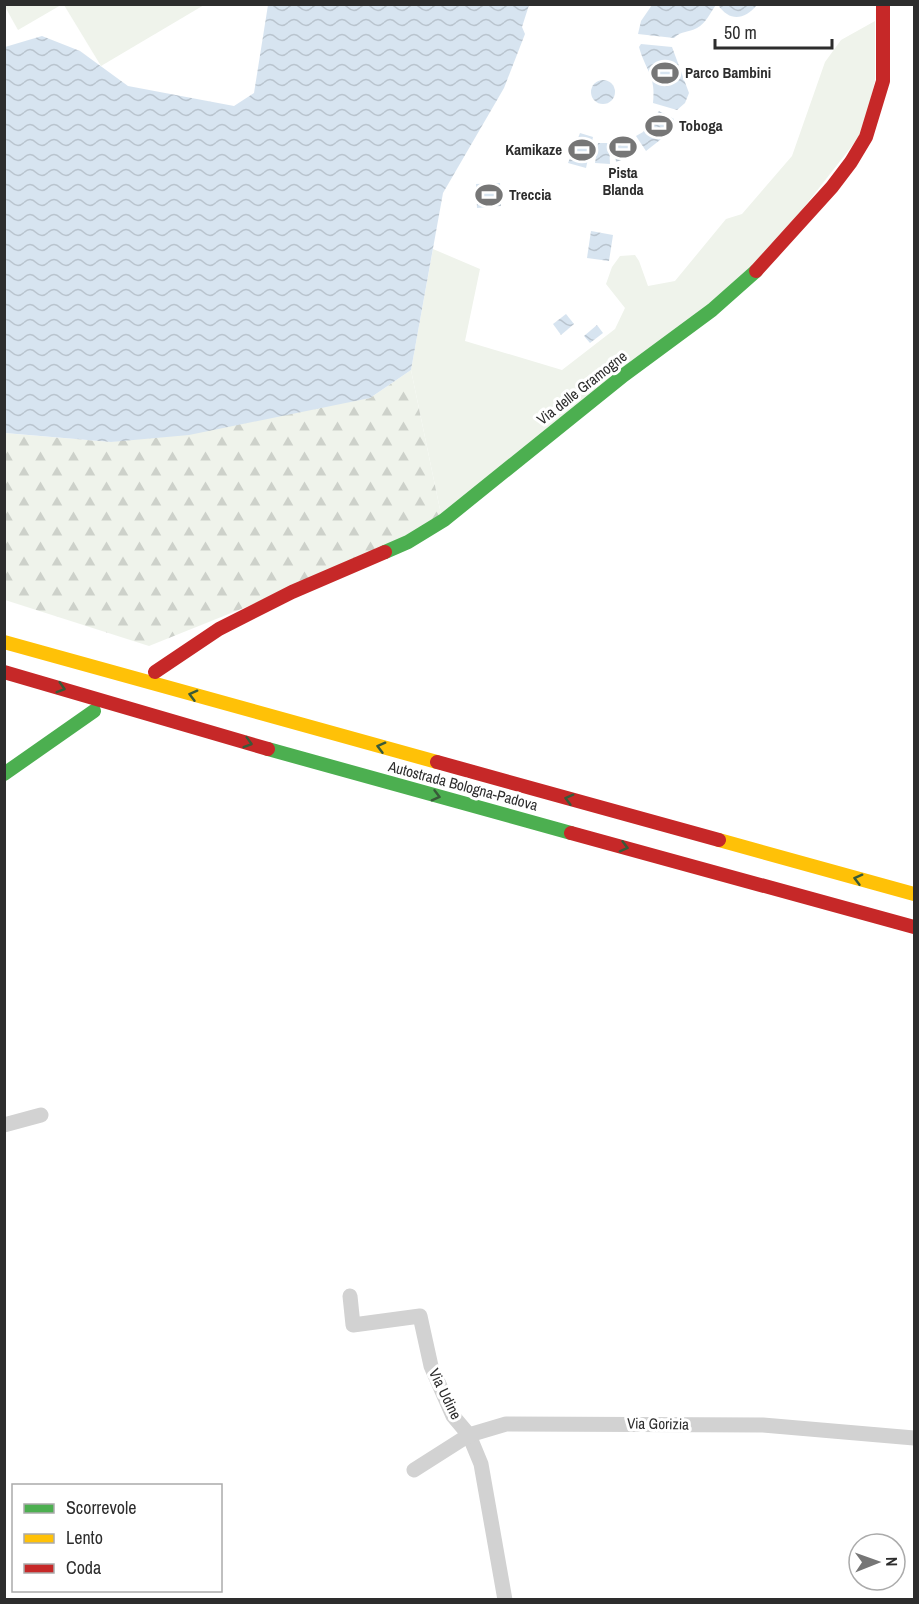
<svg xmlns="http://www.w3.org/2000/svg" width="919" height="1604" viewBox="0 0 919 1604" font-family="'Archivo Narrow',sans-serif">
<style>
.green{fill:#eff3eb}
.forest{fill:url(#forest-firs)}
.water{fill:url(#water-waves)}
.lines{fill:none;stroke-linecap:round;stroke-linejoin:round}
.street{stroke:#d2d2d2;stroke-width:15}
.fast{stroke:#4caf50;stroke-width:14}
.slow{stroke:#ffc107;stroke-width:14}
.jam{stroke:#c62828;stroke-width:14}
.oneway{stroke:#385a39}
.labels{text-anchor:middle;stroke-width:6;stroke-linejoin:round;paint-order:stroke}
.poi-label{font-size:15px;font-weight:bold;fill:#2d2d2d;stroke:#fff;text-anchor:start}
.street-label{font-size:15px;fill:#2d2d2d;stroke:#fff}
</style>
<defs>
<pattern id="forest-firs" width="22" height="20" patternUnits="userSpaceOnUse" patternTransform="scale(1.5)"><rect width="22" height="20" fill="#eff3eb"/><path d="M5 1l3.5 6h-7zM16 11l3.5 6h-7z" fill="#cdd1ca"/></pattern>
<pattern id="water-waves" width="16" height="10" patternUnits="userSpaceOnUse" patternTransform="scale(1.5)"><rect width="16" height="10" fill="#d7e4f0"/><path d="M0 5q4-4 8 0t8 0" fill="none" stroke="#b9c4ce"/></pattern>
</defs>
<rect width="100%" height="100%" fill="#fff"/>
<g class="green">
<path d="M 4,5 L 5,4 L 61,5 L 18,30 Z"/>
<path d="M 64,5 L 204,5 L 101,66 Z"/>
<path d="M 875,21 L 875,81 L 862,133 L 755,270 L 442,519 L 411,370 L 433,249 L 480,269 L 465,341 L 562,370 L 615,329 L 625,308 L 606,284 L 612,267 L 620,256 L 635,255 L 639,261 L 648,286 L 675,281 L 726,219 L 742,214 L 792,156 L 825,62 L 841,40 Z"/>
</g>
<path class="forest" d="M 411,370 L 442,519 L 366,559 L 149,646 L 5,600 L 4,433 L 111,442 L 370,398 Z"/>
<g class="water">
<path d="M 268,5 L 529,5 L 522,27 L 525,34 L 504,88 L 443,193 L 411,370 L 370,398 L 189,435 L 111,442 L 5,433 L 5,47 L 42,36 L 80,51 L 128,86 L 234,106 L 254,93 Z"/>
<path d="M 652,5 L 652,4 L 716,5 C 710,13 706,23 697,28 C 688,33 682,30 674,38 L 638,34 L 641,21 Z"/>
<path d="M 718,5 L 757,5 C 744,20 730,22 718,5 Z"/>
<path d="M 641,44 L 672,47 L 689,93 L 685,103 L 677,110 L 653,103 C 656,75 646,72 639,47 Z"/>
<circle cx="603" cy="92" r="12"/>
<path d="M 659,111 L 674,119 L 660,140 L 646,151 L 636,136 L 643,132 Z"/>
<path d="M 580,133 L 593,137 L 586,168 L 568,163 Z"/>
<path d="M 626,134 L 635,155 L 616,162 L 613,139 Z"/>
<path d="M 598,143 L 609,143 L 610,164 L 595,163 Z"/>
<path d="M 500,183 L 501,206 L 477,208 L 476,184 Z"/>
<path d="M 591,231 L 613,235 L 609,261 L 587,258 Z"/>
<path d="M 566,314 L 574,324 L 561,335 L 553,324 Z"/>
<path d="M 597,325 L 603,333 L 590,343 L 584,336 Z"/>
</g>
<g class="lines">
<g class="street">
<path d="M 4,1125 L 41,1115"/>
<path d="M 350,1296 L 353,1325 L 420,1316 L 431,1366 L 453,1416 L 469,1435 L 481,1464 L 505,1600"/>
<path d="M 414,1470 L 469,1435 L 506,1424 L 763,1425 L 914,1438"/>
</g>
<g class="fast">
<path d="M 385,552 L 408,542 L 444,520 L 624,375 L 712,310 L 756,271"/>
<path d="M 268,749 L 571,833"/>
<path d="M 4,774 L 94,711"/>
</g>
<g class="slow">
<path d="M 4,642 L 437,762"/>
<path d="M 719,840 L 914,894"/>
</g>
<g class="jam">
<path d="M 756,271 L 832,187 L 851,162 L 866,137 L 883,81 L 883,4"/>
<path d="M 4,672 L 268,749"/>
<path d="M 155,672 L 219,629 L 292,592 L 385,552"/>
<path d="M 437,762 L 719,840"/>
<path d="M 571,833 L 914,927"/>
</g>
</g>
<defs><path id="oneway-chevron" d="M-2-3.5L2.5 0L-2 3.5" fill="none" stroke-width="1.6" stroke-linecap="round" stroke-linejoin="round" transform="scale(1.5)"/></defs>
<g class="oneway">
<use href="#oneway-chevron" transform="translate(61 688) rotate(16)"/>
<use href="#oneway-chevron" transform="translate(193 695) rotate(-165)"/>
<use href="#oneway-chevron" transform="translate(248 743) rotate(16)"/>
<use href="#oneway-chevron" transform="translate(381 747) rotate(-165)"/>
<use href="#oneway-chevron" transform="translate(436 796) rotate(15)"/>
<use href="#oneway-chevron" transform="translate(569 799) rotate(-165)"/>
<use href="#oneway-chevron" transform="translate(624 847) rotate(15)"/>
<use href="#oneway-chevron" transform="translate(858 879) rotate(-165)"/>
</g>
<defs>
<symbol id="stadium-bare" viewBox="-9 -9 18 18"><path d="M0-5a6.5 5 0 1 0 0 10a6.5 5 0 1 0 0-10ZM-3.5-1.8h7v3.6h-7Z" fill="#767676" stroke="#fff" stroke-width="2.5" paint-order="stroke"/></symbol>
</defs>
<g fill-rule="evenodd">
<use href="#stadium-bare" x="646" y="54" width="38" height="38"/>
<use href="#stadium-bare" x="640" y="107" width="38" height="38"/>
<use href="#stadium-bare" x="604" y="128" width="38" height="38"/>
<use href="#stadium-bare" x="563" y="131" width="38" height="38"/>
<use href="#stadium-bare" x="470" y="176" width="38" height="38"/>
</g>
<g class="labels">
<g class="poi-label">
<text x="685" y="78">Parco Bambini</text>
<text x="679" y="131">Toboga</text>
<text x="562" y="155" text-anchor="end">Kamikaze</text>
<text x="623" y="178" text-anchor="middle">Pista<tspan x="623" dy="17">Blanda</tspan></text>
<text x="509" y="200">Treccia</text>
</g>
<g class="street-label">
<text transform="translate(582 388) rotate(-38)" y="5">Via delle Gramogne</text>
<text transform="translate(463 786) rotate(15)" y="5">Autostrada Bologna-Padova</text>
<text transform="translate(445 1394) rotate(64)" y="5">Via Udine</text>
<text transform="translate(658 1424) rotate(1)" y="5">Via Gorizia</text>
</g>
</g>
<rect width="919" height="1604" fill="none" stroke="#2d2d2d" stroke-width="12"/>
<rect x="12" y="1484" width="210" height="108" fill="#ffffff" stroke="#ababab" stroke-width="1.5"/>
<rect x="24" y="1504" width="30" height="9" fill="#4caf50" stroke="#ababab" stroke-width="1.5"/>
<text x="66" y="1514" font-size="18" fill="#2d2d2d">Scorrevole</text>
<rect x="24" y="1534" width="30" height="9" fill="#ffc107" stroke="#ababab" stroke-width="1.5"/>
<text x="66" y="1544" font-size="18" fill="#2d2d2d">Lento</text>
<rect x="24" y="1564" width="30" height="9" fill="#c62828" stroke="#ababab" stroke-width="1.5"/>
<text x="66" y="1574" font-size="18" fill="#2d2d2d">Coda</text>
<g transform="translate(877 1562) rotate(89)"><circle r="28" fill="#ffffff" stroke="#ababab" stroke-width="1.5"/>
<path d="M0-4.5L10 22L0 15L-10 22Z" fill="#767676"/>
<text y="-9" font-size="16" font-weight="bold" text-anchor="middle" fill="#2d2d2d">N</text>
</g>
<path d="M715 39v9h117v-9" fill="none" stroke="#2d2d2d" stroke-width="3"/>
<text x="724" y="39" font-size="18" fill="#2d2d2d" stroke="#ffffff" stroke-width="4.5" paint-order="stroke">50 m</text>
</svg>
